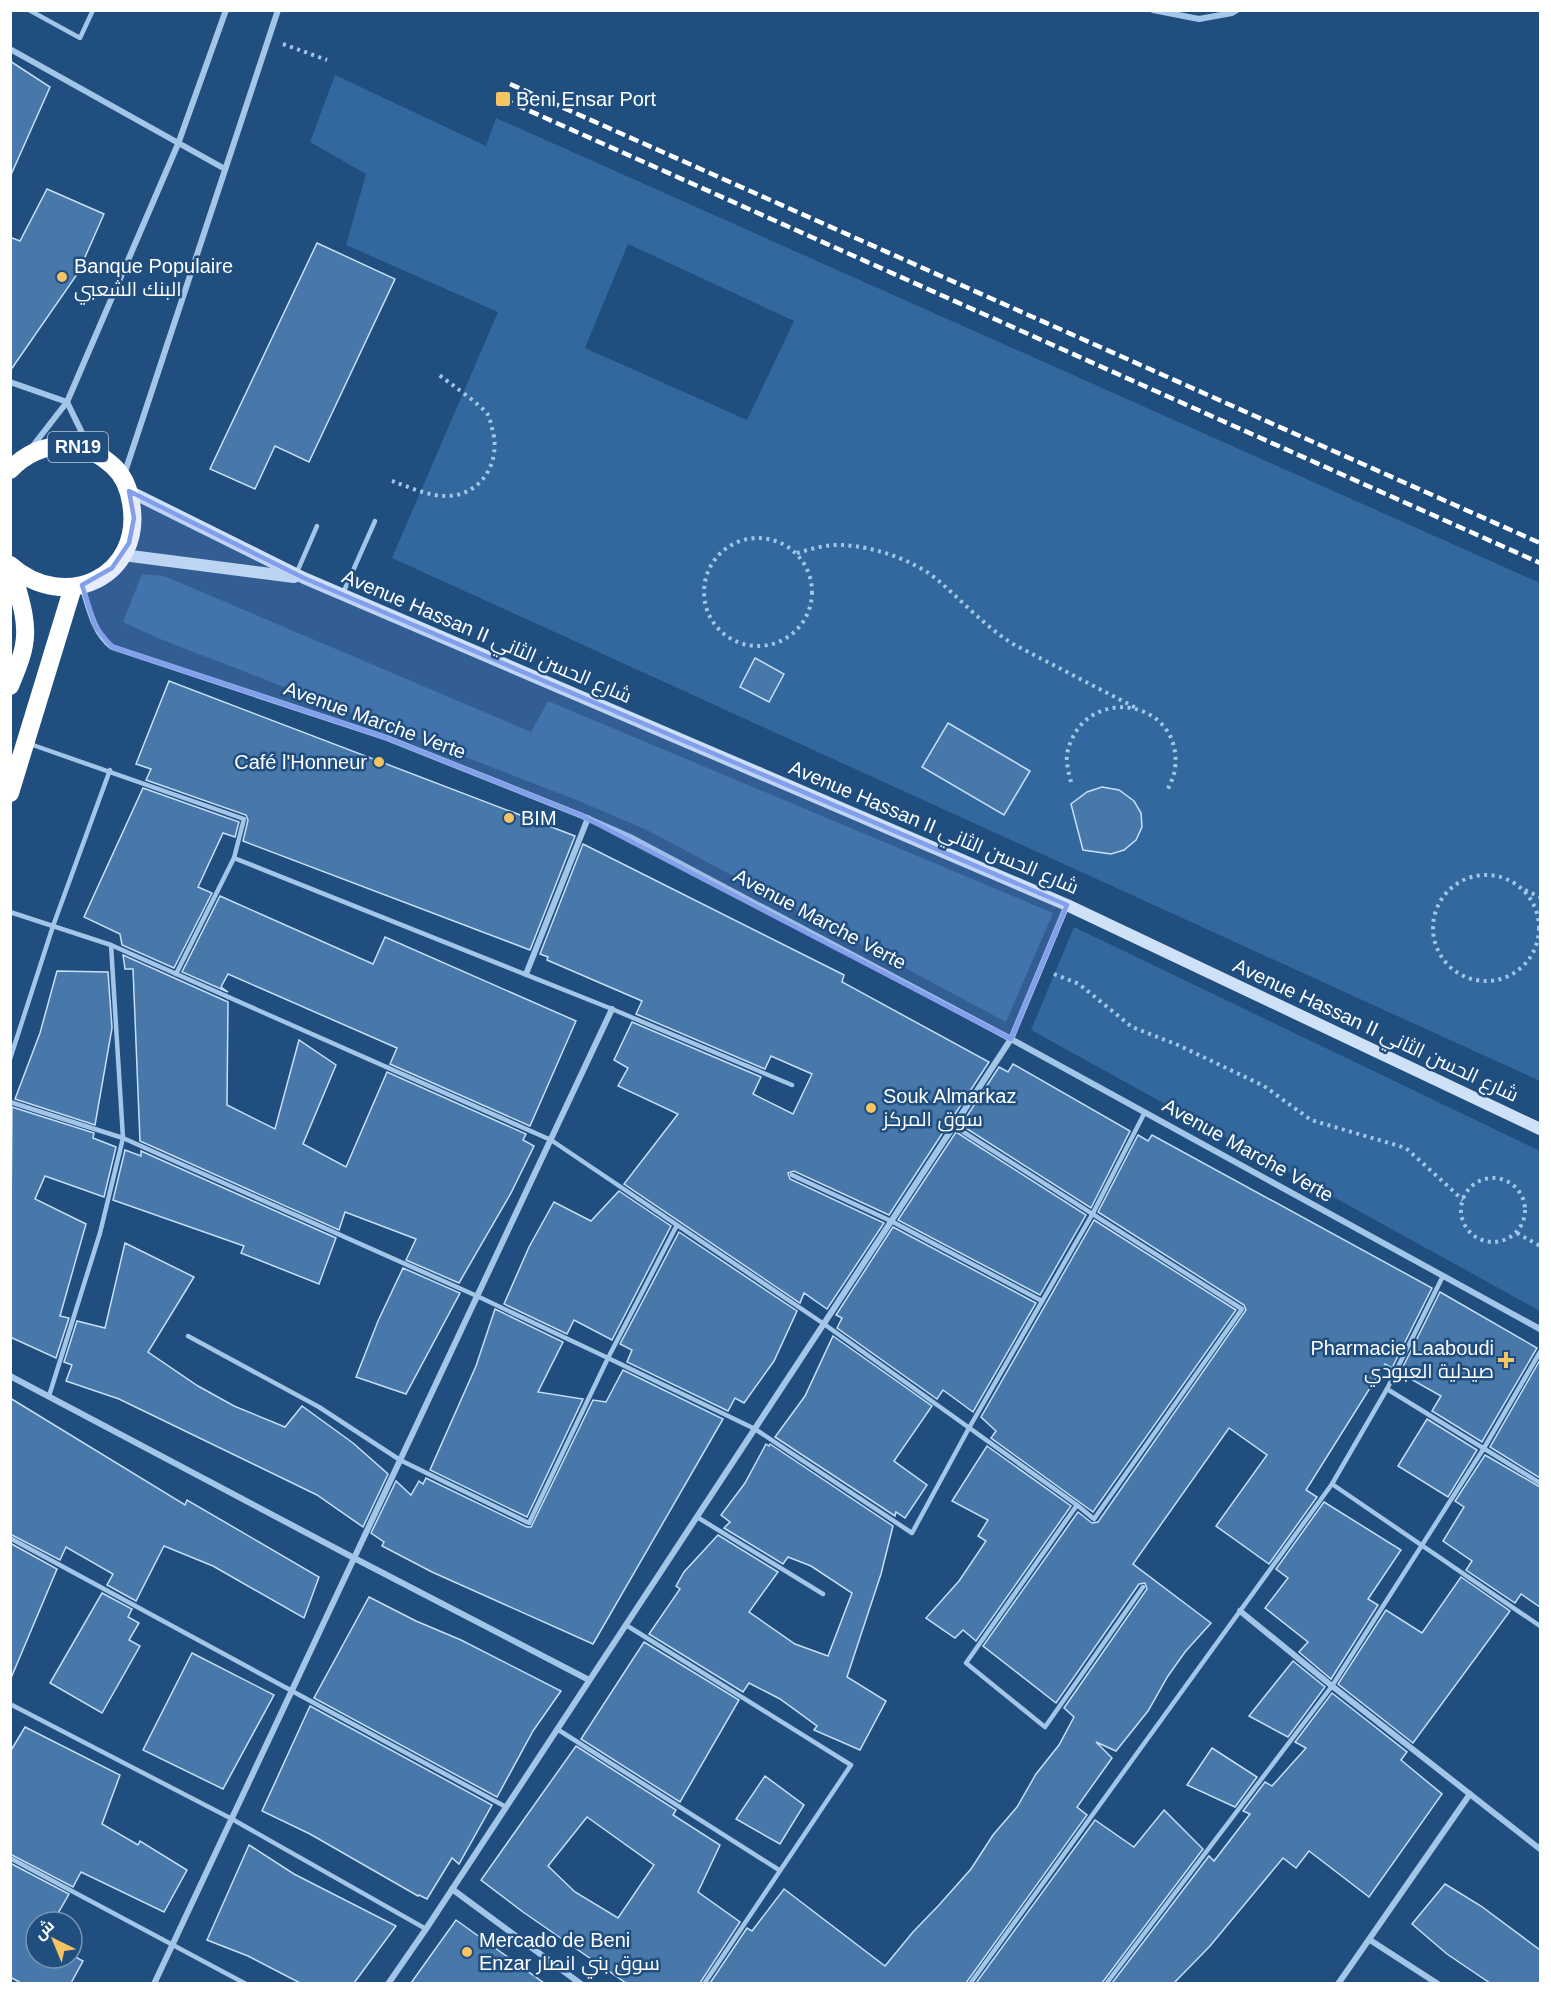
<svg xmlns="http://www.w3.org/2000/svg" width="1551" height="1994" viewBox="0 0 1551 1994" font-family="Helvetica,Cairo,sans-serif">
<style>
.green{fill:#32689e;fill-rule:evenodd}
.building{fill:#4778a9;stroke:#c7dff6;stroke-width:1.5;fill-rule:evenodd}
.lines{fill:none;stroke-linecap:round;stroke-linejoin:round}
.path{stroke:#a3c6e8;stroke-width:4;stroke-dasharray:3 4.5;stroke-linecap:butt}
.lane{stroke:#a3c6e8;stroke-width:4.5}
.street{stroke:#a3c6e8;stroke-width:6}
.secondary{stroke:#cee1f6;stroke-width:12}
.highway{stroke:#fff;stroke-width:18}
.rail{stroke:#fff;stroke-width:4.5;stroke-dasharray:10 4.5;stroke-linecap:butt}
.marked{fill:#839eea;fill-opacity:0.2;stroke:#839eea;stroke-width:4.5;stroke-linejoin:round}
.poi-dot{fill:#f6c462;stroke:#1f4e7f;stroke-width:2}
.labels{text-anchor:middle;stroke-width:5;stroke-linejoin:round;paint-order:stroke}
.shield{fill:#1f4e7f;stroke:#bccad9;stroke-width:1.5}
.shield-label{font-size:18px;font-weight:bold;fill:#fff}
.poi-label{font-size:20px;fill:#fff;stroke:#1f4e7f;text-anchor:start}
.street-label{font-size:20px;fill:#fff;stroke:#1f4e7f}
</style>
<rect width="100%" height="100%" fill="#1f4e7f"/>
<g class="green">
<path d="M 335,75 L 486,146 L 496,118 L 1540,583 L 1540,1081 L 392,558 L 498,312 L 346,245 L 366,174 L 310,142 ZM 628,244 L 794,321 L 747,420 L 585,348 Z"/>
<path d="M 142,574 L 164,576 L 531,732 L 548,701 L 1053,913 L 1006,1022 L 647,830 L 579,801 L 160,639 L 123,622 Z"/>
<path d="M 1074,927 L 1540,1151 L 1540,1311 L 1031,1030 Z"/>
</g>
<g class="building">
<path d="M 10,61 L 50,87 L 10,177 Z"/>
<path d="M 47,189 L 104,214 L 78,273 L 10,371 L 10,237 L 20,241 Z"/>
<path d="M 317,243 L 395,279 L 309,462 L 275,446 L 255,489 L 210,469 Z"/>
<path d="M 755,658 L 784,674 L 769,702 L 740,687 Z"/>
<path d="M 169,681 L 575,836 L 530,950 L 243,841 L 248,820 L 246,815 L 146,780 L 151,769 L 136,764 Z"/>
<path d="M 948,723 L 1030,771 L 1004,815 L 922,767 Z"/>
<path d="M 1102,787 L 1119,790 L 1134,801 L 1141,813 L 1142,827 L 1136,840 L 1124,850 L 1111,854 L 1083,850 L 1071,804 L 1087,792 Z"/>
<path d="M 143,788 L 239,822 L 235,837 L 223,833 L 198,887 L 212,893 L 174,968 L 122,945 L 120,934 L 84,917 Z"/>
<path d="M 583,844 L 844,975 L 842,982 L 989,1062 L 889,1215 L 794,1171 L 788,1173 L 790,1179 L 884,1223 L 827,1309 L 804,1293 L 800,1303 L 624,1184 L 678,1114 L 618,1086 L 628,1068 L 614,1060 L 632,1022 L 761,1077 L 753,1094 L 793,1114 L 812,1074 L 771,1056 L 765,1069 L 636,1014 L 642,1001 L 547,960 L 548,957 L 540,954 Z"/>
<path d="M 220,896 L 373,964 L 385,937 L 576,1021 L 530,1126 L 390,1064 L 397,1048 L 228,974 L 221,987 L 228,992 L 182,972 Z"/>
<path d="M 123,955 L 228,1002 L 227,1105 L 275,1129 L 299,1040 L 336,1065 L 303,1144 L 346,1167 L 387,1072 L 526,1134 L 523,1140 L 534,1146 L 511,1193 L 459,1283 L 406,1260 L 416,1239 L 345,1212 L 339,1230 L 140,1141 L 133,969 L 125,969 Z"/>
<path d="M 57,971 L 108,972 L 112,1028 L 95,1125 L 15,1099 L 40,1033 Z"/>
<path d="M 1013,1064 L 1130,1131 L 1091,1208 L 961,1125 L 999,1067 L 1008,1072 Z"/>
<path d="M 12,1107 L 94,1133 L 93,1138 L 116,1147 L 104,1197 L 45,1176 L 35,1199 L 86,1224 L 60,1316 L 69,1318 L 56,1358 L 10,1337 Z"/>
<path d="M 956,1132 L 1086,1215 L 1040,1295 L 898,1220 Z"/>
<path d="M 1138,1135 L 1148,1141 L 1152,1135 L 1432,1288 L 1392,1368 L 1385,1364 L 1306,1490 L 1317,1497 L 1269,1564 L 1216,1526 L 1267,1455 L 1229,1428 L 1133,1564 L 1211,1623 L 1185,1652 L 1168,1676 L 1148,1711 L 1116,1751 L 1096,1742 L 1112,1758 L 1077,1807 L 1087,1815 L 966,1983 L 710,1983 L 747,1928 L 752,1931 L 784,1889 L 885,1966 L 913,1932 L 939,1905 L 971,1869 L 993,1835 L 1017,1807 L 1036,1774 L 1059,1745 L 1074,1717 L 1064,1708 L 1147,1589 L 1145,1583 L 1139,1584 L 1056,1703 L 983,1646 L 1078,1512 L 1092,1523 L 1098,1522 L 1246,1310 L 1244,1305 L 1098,1212 Z"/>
<path d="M 125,1150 L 141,1156 L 141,1151 L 336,1238 L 319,1284 L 241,1253 L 244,1246 L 113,1200 Z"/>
<path d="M 619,1191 L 671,1226 L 612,1340 L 574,1320 L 567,1334 L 504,1304 L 529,1247 L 554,1202 L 591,1221 Z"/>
<path d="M 1094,1220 L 1236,1310 L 1093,1512 L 991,1438 L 996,1431 L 981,1417 Z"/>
<path d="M 893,1227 L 1036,1303 L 973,1412 L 943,1390 L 937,1399 L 837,1328 L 842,1318 L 836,1315 Z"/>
<path d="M 679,1232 L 797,1311 L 774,1361 L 744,1403 L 735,1398 L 728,1411 L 627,1362 L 632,1350 L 620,1344 Z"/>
<path d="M 125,1243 L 194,1277 L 148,1352 L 198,1386 L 234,1406 L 285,1427 L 302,1406 L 353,1443 L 388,1474 L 363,1527 L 317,1495 L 119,1399 L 66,1381 L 72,1365 L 64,1362 L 77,1321 L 105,1328 Z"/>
<path d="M 403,1268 L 460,1293 L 406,1394 L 356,1377 L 378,1321 Z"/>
<path d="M 1440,1292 L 1537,1348 L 1482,1442 L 1432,1411 L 1441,1396 L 1400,1373 Z"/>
<path d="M 495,1309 L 563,1342 L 538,1392 L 583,1399 L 527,1517 L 430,1470 L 476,1366 Z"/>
<path d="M 833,1336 L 932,1406 L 894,1461 L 927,1485 L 905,1518 L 896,1512 L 895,1516 L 775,1437 L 805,1396 Z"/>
<path d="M 1540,1360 L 1540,1478 L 1490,1447 Z"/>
<path d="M 623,1370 L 723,1419 L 593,1644 L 432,1572 L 382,1546 L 384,1542 L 371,1533 L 396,1481 L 411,1495 L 419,1481 L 423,1484 L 426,1478 L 527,1527 L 531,1527 L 593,1400 L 606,1402 Z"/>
<path d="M 10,1398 L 185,1505 L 187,1500 L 319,1577 L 304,1618 L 213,1566 L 164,1546 L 136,1601 L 107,1585 L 113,1574 L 66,1547 L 60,1560 L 10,1534 Z"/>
<path d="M 1427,1419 L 1477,1450 L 1448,1497 L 1398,1466 Z"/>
<path d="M 766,1444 L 769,1446 L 770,1444 L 893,1526 L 881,1574 L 847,1677 L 886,1701 L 860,1750 L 814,1730 L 817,1726 L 780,1699 L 749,1683 L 743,1692 L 649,1634 L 680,1589 L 676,1586 L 684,1572 L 718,1535 L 778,1572 L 749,1612 L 795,1644 L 828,1656 L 852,1593 L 811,1566 L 788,1557 L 783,1564 L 724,1528 L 730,1522 L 721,1515 L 745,1483 Z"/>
<path d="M 987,1446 L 1071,1506 L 976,1641 L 963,1630 L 955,1638 L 926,1618 L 959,1581 L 986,1541 L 978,1536 L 988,1520 L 952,1501 Z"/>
<path d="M 1485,1455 L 1540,1487 L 1540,1607 L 1521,1594 L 1515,1603 L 1466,1570 L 1472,1561 L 1443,1541 L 1464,1507 L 1455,1501 Z"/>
<path d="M 1324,1502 L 1401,1550 L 1368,1599 L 1378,1605 L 1331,1679 L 1299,1652 L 1308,1642 L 1265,1608 L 1288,1578 L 1276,1569 Z"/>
<path d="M 10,1543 L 57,1569 L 11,1678 L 10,1678 Z"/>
<path d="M 1461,1577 L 1510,1611 L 1413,1743 L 1338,1684 L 1386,1610 L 1422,1633 Z"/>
<path d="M 102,1593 L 132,1609 L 128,1617 L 139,1623 L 129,1640 L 140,1646 L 102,1713 L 50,1683 Z"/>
<path d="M 369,1597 L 416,1621 L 461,1640 L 561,1691 L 533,1731 L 497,1797 L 314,1698 Z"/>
<path d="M 644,1642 L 739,1700 L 680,1802 L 581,1739 Z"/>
<path d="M 192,1653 L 274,1695 L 223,1789 L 143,1750 Z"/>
<path d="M 1293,1661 L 1325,1687 L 1288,1737 L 1249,1716 Z"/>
<path d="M 1332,1693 L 1407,1752 L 1401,1760 L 1442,1794 L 1369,1897 L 1309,1851 L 1296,1868 L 1283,1858 L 1210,1946 L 1174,1983 L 1112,1983 L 1209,1856 L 1214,1861 L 1250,1814 L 1243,1811 L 1265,1782 L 1272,1786 L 1306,1748 L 1295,1742 Z"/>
<path d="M 310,1706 L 492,1805 L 459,1864 L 452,1858 L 427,1899 L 419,1895 L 418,1896 L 310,1834 L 262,1811 Z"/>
<path d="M 25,1727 L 120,1775 L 102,1824 L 138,1845 L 140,1841 L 187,1870 L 164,1912 L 81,1872 L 73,1887 L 10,1854 L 10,1752 Z"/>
<path d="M 576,1746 L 676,1810 L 673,1815 L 720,1845 L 698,1892 L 740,1922 L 700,1983 L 626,1983 L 523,1912 L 481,1880 ZM 587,1817 L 654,1865 L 618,1918 L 575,1892 L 548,1866 Z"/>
<path d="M 1212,1748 L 1257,1777 L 1235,1807 L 1187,1785 Z"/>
<path d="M 765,1776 L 804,1805 L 780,1844 L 736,1819 Z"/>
<path d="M 1164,1810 L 1203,1849 L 1102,1983 L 976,1983 L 1095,1820 L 1134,1847 Z"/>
<path d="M 249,1845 L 294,1874 L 396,1926 L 354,1983 L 300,1983 L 248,1956 L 207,1940 Z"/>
<path d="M 10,1863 L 69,1894 L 53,1922 L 36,1922 L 36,1958 L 72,1958 L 72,1955 L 83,1961 L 71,1983 L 21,1983 L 10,1977 Z"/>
<path d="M 1445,1884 L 1481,1906 L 1540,1950 L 1540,1983 L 1490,1983 L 1447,1954 L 1412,1924 Z"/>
<path d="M 456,1920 L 544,1983 L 411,1983 Z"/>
</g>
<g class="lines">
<g class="path">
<path d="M 283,44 L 327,60"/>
<path d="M 392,481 C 409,487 428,496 446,496 C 482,496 502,461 492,428 C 491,424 490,419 488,415 C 484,407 448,382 438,374"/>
<circle cx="758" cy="592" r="54"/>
<path d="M 797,553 C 811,549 827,544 842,545 C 873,546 917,561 940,582 C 964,603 986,627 1013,644 L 1138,709"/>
<path d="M 1071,782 C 1069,774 1066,763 1067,754 C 1082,682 1184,698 1175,769 C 1174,777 1170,784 1167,791"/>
<circle cx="1486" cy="928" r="53"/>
<path d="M 1525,890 L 1540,897"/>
<path d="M 1054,974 L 1079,984 L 1132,1027 L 1178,1045 L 1264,1086 L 1311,1120 L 1406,1148 L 1463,1200"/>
<circle cx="1493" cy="1210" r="32"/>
<path d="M 1517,1233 L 1540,1246"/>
</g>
<g class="lane">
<path d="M 29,10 L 80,38 L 93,10"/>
<path d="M 297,572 L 317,526"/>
<path d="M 343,593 L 375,521"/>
<path d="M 30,744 L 244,819 L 234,858 L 176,974"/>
<path d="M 234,858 L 612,1009 L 792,1085"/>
<path d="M 10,912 L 111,945 L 551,1140 L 824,1324 L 1077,1505 L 1094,1519 L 1242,1309 L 954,1126"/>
<path d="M 10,1059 L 53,926 L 110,770"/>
<path d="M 10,1102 L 123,1138 L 477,1296 L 608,1358 L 755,1429 L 912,1533 L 969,1428 L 1093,1213 L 1145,1112"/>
<path d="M 792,1175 L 893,1222 L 1042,1301"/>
<path d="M 188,1336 L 319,1407 L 400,1460 L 529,1523 L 608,1358 L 677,1225"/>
<path d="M 1387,1389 L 1540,1483"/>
<path d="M 49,1396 L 100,1233 L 123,1138 L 111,945"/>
<path d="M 1332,1484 L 1540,1626"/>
<path d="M 1077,1505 L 966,1663 L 1045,1727 L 1143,1587"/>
<path d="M 697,1517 L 823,1594"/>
<path d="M 10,1538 L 506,1807"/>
<path d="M 626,1625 L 851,1765 L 704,1984"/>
<path d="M 10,1704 L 232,1819 L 426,1929"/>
<path d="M 557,1729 L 779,1870"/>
<path d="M 10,1858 L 246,1984"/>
<path d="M 970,1984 L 1332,1484 L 1387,1389 L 1443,1276"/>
<path d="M 1106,1984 L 1332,1686 L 1484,1448 L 1540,1352"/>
</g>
<g class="street">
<path d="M 1153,10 L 1199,19 L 1232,13 L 1237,10"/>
<path d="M 10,49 L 225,169"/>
<path d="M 10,382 L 67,402 L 88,445"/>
<path d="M 32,447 L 67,402 L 178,144 L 226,10"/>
<path d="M 124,475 L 278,10"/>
<path d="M 82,586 C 89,608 93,632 112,647 L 387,738 L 580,815 L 630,837 L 1011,1039 L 1540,1329"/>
<path d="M 526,974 L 588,818"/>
<path d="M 10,1376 L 354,1558 L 589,1680"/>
<path d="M 1240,1611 L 1332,1686 L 1540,1849"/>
<path d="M 452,1889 L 581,1984"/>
<path d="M 1370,1940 L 1438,1984"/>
<path d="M 154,1984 L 612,1009"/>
<path d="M 388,1984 L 426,1929 L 1011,1039 L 1067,905"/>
<path d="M 1338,1984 L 1470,1794"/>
</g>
<g class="secondary">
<path d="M 129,491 L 304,578 L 1067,905 L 1540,1129"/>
<path d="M 123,555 L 294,577"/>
</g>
<g class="highway">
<path d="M 10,470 C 27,452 49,444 73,446 C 88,448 102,456 113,466 C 124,476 129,489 131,503 C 144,576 65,614 10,565"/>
<path d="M 10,686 C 15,673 22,659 24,645 C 29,619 17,591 11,566"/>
<path d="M 10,793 L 73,587"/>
</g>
<g class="rail">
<path d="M 510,84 L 1540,543"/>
<path d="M 503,99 L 1540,563"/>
</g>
</g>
<path class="marked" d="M 129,491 L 304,578 L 1067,905 L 1011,1039 L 580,815 L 387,738 L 112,647 L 95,626 L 82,585 L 112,568 L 129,543 L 134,518 Z"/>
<g class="poi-dot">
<rect x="495" y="91" width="16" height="16" rx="3"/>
<circle cx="62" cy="277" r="6"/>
<circle cx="379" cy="762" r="6"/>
<circle cx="509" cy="818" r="6"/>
<circle cx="871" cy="1108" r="6"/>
<path d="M1503 1351h6v6h6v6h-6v6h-6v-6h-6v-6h6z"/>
<circle cx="467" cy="1952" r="6"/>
</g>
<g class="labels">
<rect class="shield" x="48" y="432" width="60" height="30" rx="4.5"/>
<g class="shield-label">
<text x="78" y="453">RN19</text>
</g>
<g class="poi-label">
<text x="516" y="106">Beni Ensar Port</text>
<text x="74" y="273">Banque Populaire<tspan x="74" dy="23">البنك الشعبي</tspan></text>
<text x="367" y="769" text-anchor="end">Café l'Honneur</text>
<text x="521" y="825">BIM</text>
<text x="883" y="1103">Souk Almarkaz<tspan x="883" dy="23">سوق المركز</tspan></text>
<text x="1494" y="1355" text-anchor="end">Pharmacie Laaboudi<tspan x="1494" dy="23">صيدلية العبودي</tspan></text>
<text x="479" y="1947">Mercado de Beni<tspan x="479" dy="23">Enzar سوق بني انصار</tspan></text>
</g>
<g class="street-label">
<text transform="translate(487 636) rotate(23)" y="7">Avenue Hassan II شارع الحسن الثاني</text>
<text transform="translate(375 720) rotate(20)" y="7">Avenue Marche Verte</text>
<text transform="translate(934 827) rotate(23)" y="7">Avenue Hassan II شارع الحسن الثاني</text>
<text transform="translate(820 919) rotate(28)" y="7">Avenue Marche Verte</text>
<text transform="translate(1376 1030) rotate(25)" y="7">Avenue Hassan II شارع الحسن الثاني</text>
<text transform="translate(1248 1150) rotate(29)" y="7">Avenue Marche Verte</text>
</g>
</g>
<rect width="1551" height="1994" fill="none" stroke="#ffffff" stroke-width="24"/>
<g transform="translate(54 1940) rotate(317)"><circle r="28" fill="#1f4e7f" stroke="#7995b2" stroke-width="1.5"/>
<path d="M0-4.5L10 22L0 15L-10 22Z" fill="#f6c462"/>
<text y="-9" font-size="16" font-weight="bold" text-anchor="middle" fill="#ffffff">ش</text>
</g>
</svg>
